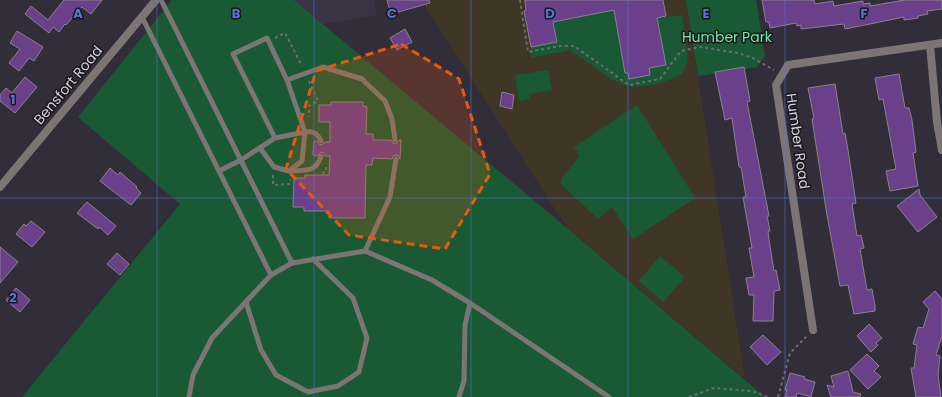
<svg xmlns="http://www.w3.org/2000/svg" width="942" height="397" viewBox="0 0 942 397" font-family="Poppins,sans-serif">
<style>
.commercial{fill:#3a3445}
.education{fill:#3f3626}
.green{fill:#195a34}
.building{fill:#694089;stroke:#89828f}
.lines{fill:none;stroke-linecap:round;stroke-linejoin:round}
.path{stroke:#6e6b75;stroke-width:2;stroke-dasharray:3 3;stroke-linecap:butt}
.service{stroke:#7c7574;stroke-width:5}
.minor{stroke:#7c7574;stroke-width:8}
.tertiary{stroke:#7c7574;stroke-width:8}
.marked{fill:#e8590c;fill-opacity:0.2;stroke:#e8590c;stroke-width:3;stroke-dasharray:8 5;stroke-linejoin:round}
.grid{fill:none;stroke:#5475d8;stroke-width:1;stroke-opacity:0.55}
.labels{text-anchor:middle;stroke-width:3;stroke-linejoin:round;paint-order:stroke}
.park-label{font-size:14px;fill:#74eba0;stroke:#19171c}
.street-label{font-size:14px;fill:#d4d1d9;stroke:#19171c}
.grid-label{font-size:13px;text-anchor:middle;font-weight:bold;fill:#5475d8;stroke:#19171c;stroke-width:3;stroke-linejoin:round;paint-order:stroke}
</style>
<rect width="100%" height="100%" fill="#322e39"/>
<path class="commercial" d="M 294,0 L 374,0 L 377,15 L 323,24 Z"/>
<path class="education" d="M 421,0 L 686,0 L 745,379 L 567,228 Z"/>
<g class="green">
<path d="M 172,0 L 294,0 L 567,228 L 765,397 L 22,397 L 180,204 L 78,117 Z"/>
<path d="M 686,0 L 756,0 L 765,56 L 757,67 L 698,76 Z"/>
<path d="M 616,7 L 629,79 L 650,75 L 649,68 L 666,65 L 657,18 L 682,15 L 688,61 L 682,74 L 659,84 L 629,87 L 611,79 L 570,50 L 531,58 L 531,47 L 557,42 L 553,20 L 564,20 L 611,11 L 611,8 Z"/>
<path d="M 548,70 L 552,90 L 529,94 L 530,99 L 519,101 L 515,75 Z"/>
<path d="M 637,105 L 695,198 L 633,239 L 612,207 L 598,219 L 561,184 L 561,179 L 580,156 L 574,147 Z"/>
<path d="M 660,256 L 685,277 L 663,302 L 639,281 Z"/>
</g>
<g class="building">
<path d="M 64,0 L 102,0 L 91,14 L 82,7 L 66,25 L 65,24 L 59,32 L 53,27 L 49,33 L 25,14 L 31,6 L 48,20 Z"/>
<path d="M 387,0 L 429,0 L 430,3 L 391,14 Z"/>
<path d="M 525,0 L 663,0 L 666,16 L 657,18 L 666,65 L 649,68 L 650,75 L 629,79 L 628,73 L 625,73 L 614,10 L 553,22 L 557,42 L 531,47 L 524,11 L 526,10 Z"/>
<path d="M 762,0 L 814,0 L 815,4 L 833,1 L 834,6 L 863,1 L 863,4 L 870,3 L 870,6 L 905,0 L 942,0 L 942,9 L 927,11 L 928,14 L 918,16 L 918,18 L 904,20 L 904,17 L 845,29 L 844,24 L 801,29 L 801,25 L 797,26 L 796,23 L 770,28 L 769,22 L 766,22 Z"/>
<path d="M 405,29 L 412,42 L 397,50 L 390,38 Z"/>
<path d="M 17,31 L 43,47 L 34,61 L 29,58 L 19,71 L 9,63 L 20,49 L 10,43 Z"/>
<path d="M 744,67 L 750,101 L 747,102 L 769,216 L 767,216 L 770,231 L 768,231 L 769,240 L 774,271 L 776,270 L 780,290 L 774,291 L 773,321 L 753,321 L 754,295 L 749,295 L 746,278 L 754,277 L 749,248 L 752,248 L 743,197 L 746,197 L 741,167 L 739,167 L 732,118 L 725,120 L 715,72 Z"/>
<path d="M 899,74 L 905,108 L 909,108 L 912,120 L 916,152 L 913,153 L 918,186 L 890,191 L 886,171 L 896,169 L 883,99 L 879,100 L 875,78 Z"/>
<path d="M 25,77 L 37,87 L 15,113 L 0,101 L 0,95 L 6,88 L 12,93 Z"/>
<path d="M 835,84 L 843,134 L 845,133 L 848,150 L 856,203 L 852,204 L 857,236 L 861,235 L 864,248 L 860,249 L 867,290 L 872,289 L 875,306 L 875,311 L 854,314 L 848,285 L 840,286 L 827,215 L 812,119 L 814,118 L 808,88 Z"/>
<path d="M 502,92 L 514,95 L 512,109 L 500,106 Z"/>
<path d="M 331,102 L 363,102 L 363,106 L 367,107 L 366,134 L 373,134 L 373,140 L 391,140 L 394,144 L 397,143 L 399,140 L 401,140 L 400,159 L 399,156 L 396,155 L 393,156 L 392,159 L 373,158 L 372,165 L 366,165 L 365,218 L 329,218 L 329,211 L 304,211 L 304,207 L 293,207 L 294,178 L 305,178 L 305,175 L 329,175 L 330,156 L 325,156 L 324,153 L 321,152 L 317,156 L 313,155 L 314,141 L 317,141 L 320,145 L 323,144 L 325,142 L 330,142 L 330,122 L 319,122 L 319,105 L 331,105 Z"/>
<path d="M 110,168 L 118,175 L 120,172 L 137,187 L 136,188 L 141,193 L 131,205 L 100,181 Z"/>
<path d="M 919,189 L 920,195 L 937,217 L 918,232 L 897,206 Z"/>
<path d="M 87,202 L 116,226 L 108,235 L 99,227 L 98,229 L 77,213 Z"/>
<path d="M 31,221 L 45,232 L 32,247 L 16,234 L 24,224 L 26,226 Z"/>
<path d="M 0,247 L 18,262 L 0,283 Z"/>
<path d="M 117,253 L 129,264 L 120,275 L 107,264 Z"/>
<path d="M 16,288 L 30,300 L 20,312 L 6,300 Z"/>
<path d="M 935,291 L 942,299 L 942,336 L 936,355 L 940,356 L 938,375 L 941,397 L 916,397 L 911,368 L 914,368 L 917,345 L 913,344 L 918,327 L 923,328 L 929,309 L 923,302 Z"/>
<path d="M 869,324 L 882,338 L 876,343 L 878,345 L 871,352 L 857,336 Z"/>
<path d="M 763,335 L 781,352 L 767,365 L 750,347 Z"/>
<path d="M 867,354 L 879,366 L 874,371 L 881,377 L 868,389 L 850,370 Z"/>
<path d="M 848,371 L 853,392 L 861,394 L 860,397 L 831,397 L 827,385 L 834,387 L 831,376 Z"/>
<path d="M 790,373 L 805,377 L 804,379 L 815,382 L 811,397 L 797,393 L 796,397 L 785,397 L 787,390 L 785,390 Z"/>
</g>
<g class="lines">
<g class="path">
<path d="M 520,0 L 528,52 L 560,46 L 574,46 L 629,85 L 660,79 L 681,51 L 700,47 L 738,53 L 753,58 L 774,70"/>
<path d="M 275,38 L 285,33 L 302,66"/>
<path d="M 309,81 L 318,101 L 309,106 L 309,117"/>
<path d="M 322,173 L 326,172 L 326,167"/>
<path d="M 273,175 L 273,185 L 289,184 L 290,179"/>
<path d="M 689,397 L 714,388 L 752,391 L 768,397"/>
<path d="M 778,397 L 790,353 L 806,337"/>
</g>
<g class="service">
<path d="M 161,0 L 292,263"/>
<path d="M 142,17 L 271,275"/>
<path d="M 287,80 L 323,67 L 362,79 L 385,101 L 392,119 L 395,140"/>
<path d="M 260,148 L 274,167 L 289,171 L 302,161 L 305,132 C 314,131 317,133 321,141"/>
<path d="M 219,171 L 241,160 L 275,138 L 305,132 L 287,80 L 267,38 L 233,54 L 275,138"/>
<path d="M 290,171 C 305,170 316,173 321,156"/>
<path d="M 365,251 L 390,197 L 396,159"/>
<path d="M 246,302 L 261,350 L 276,375 L 308,392 L 338,386 L 359,372 L 367,338 L 353,298 L 313,259"/>
<path d="M 189,397 L 193,375 L 212,338 L 271,275 L 292,263 L 365,251 L 432,280 L 470,303 L 609,397"/>
<path d="M 459,397 L 464,381 L 465,325 L 470,303"/>
</g>
<g class="minor">
<path d="M 930,45 L 937,122 L 942,150"/>
<path d="M 813,330 L 776,85 L 788,65 L 942,43"/>
</g>
<path class="tertiary" d="M 0,187 L 156,0"/>
</g>
<path class="marked" d="M 401,44 L 459,79 L 490,174 L 445,249 L 349,235 L 286,169 L 316,71 Z"/>
<path class="grid" d="M 157,0 L 157,397M 314,0 L 314,397M 471,0 L 471,397M 628,0 L 628,397M 785,0 L 785,397M 0,198 L 942,198"/>
<g class="labels">
<g class="park-label">
<text x="727" y="42">Humber Park</text>
</g>
<g class="street-label">
<text transform="translate(68 85) rotate(-50)" y="5">Bensfort Road</text>
<text transform="translate(798 141) rotate(82)" y="5">Humber Road</text>
</g>
</g>
<g class="grid-label">
<text x="78" y="18">A</text>
<text x="236" y="18">B</text>
<text x="392" y="18">C</text>
<text x="550" y="18">D</text>
<text x="706" y="18">E</text>
<text x="864" y="18">F</text>
<text x="13" y="104">1</text>
<text x="13" y="302">2</text>
</g>
</svg>
